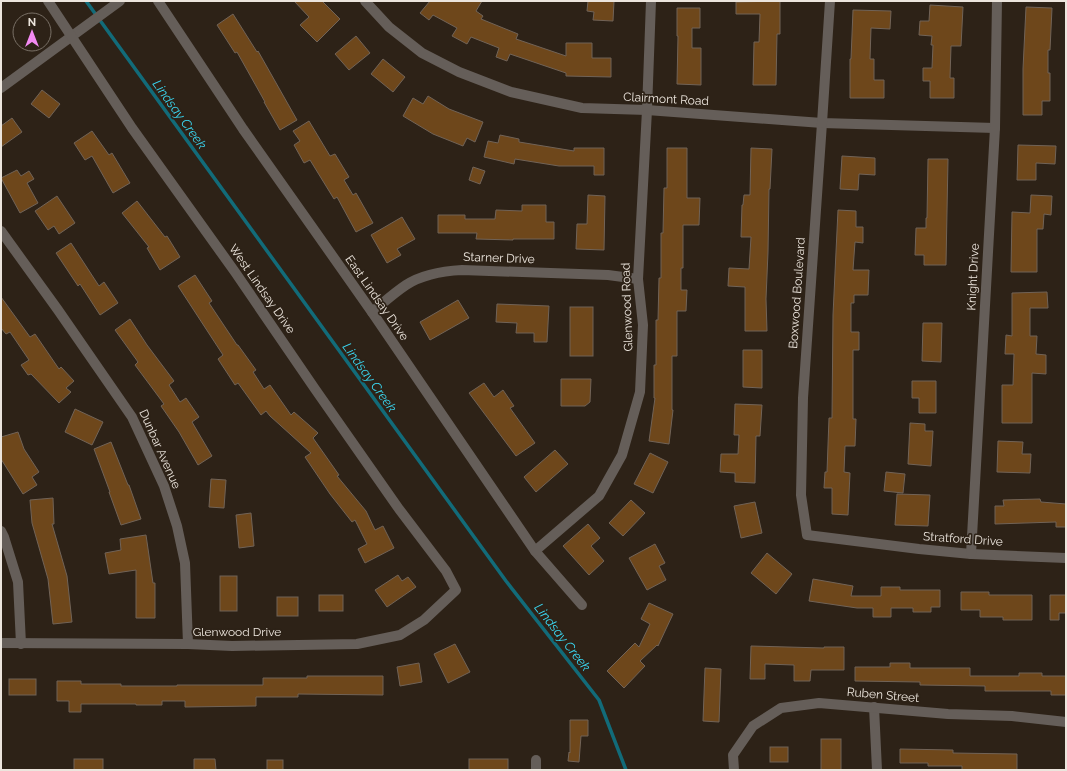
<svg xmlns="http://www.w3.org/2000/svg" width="1067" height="771" viewBox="0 0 1067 771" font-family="Raleway,sans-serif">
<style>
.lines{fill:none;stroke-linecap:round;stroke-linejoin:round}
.stream{stroke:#126b79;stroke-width:3.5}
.building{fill:#6e471b;stroke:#716357}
.minor{stroke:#655e59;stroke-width:10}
.tertiary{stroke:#655e59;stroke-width:10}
.labels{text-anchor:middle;stroke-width:3.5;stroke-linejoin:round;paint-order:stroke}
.street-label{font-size:12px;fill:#ece5dd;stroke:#2d2217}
.water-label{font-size:13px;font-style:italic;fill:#3ad8f3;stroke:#2d2217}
</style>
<rect width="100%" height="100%" fill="#2d2217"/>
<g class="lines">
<path class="stream" d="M 86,1 L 506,581 L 599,700 L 626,770"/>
</g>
<g class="building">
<path d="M 294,1 L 322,1 L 340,19 L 317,42 L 300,25 L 309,17 Z"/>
<path d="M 430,1 L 482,1 L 476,11 L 483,16 L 481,19 L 518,34 L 516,39 L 566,56 L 566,43 L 592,43 L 592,58 L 611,58 L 611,77 L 566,76 L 566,73 L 510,54 L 507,61 L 496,57 L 499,48 L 471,37 L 467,44 L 452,36 L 457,28 L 433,15 L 429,20 L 420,13 Z"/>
<path d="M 588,1 L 614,1 L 613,21 L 593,20 L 594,12 L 587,11 Z"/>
<path d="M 780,1 L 780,34 L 777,34 L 776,85 L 753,85 L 754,42 L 759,42 L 760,14 L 736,14 L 736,2 Z"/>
<path d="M 930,5 L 963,7 L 961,46 L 951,46 L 950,78 L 954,78 L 954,98 L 930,98 L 930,81 L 923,81 L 923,68 L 932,68 L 933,45 L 931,45 L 932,36 L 919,35 L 920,21 L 929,21 Z"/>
<path d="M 1026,7 L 1052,8 L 1050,50 L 1048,50 L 1048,73 L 1050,73 L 1050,101 L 1042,101 L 1042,115 L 1023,115 L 1023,69 Z"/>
<path d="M 677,8 L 700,8 L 700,28 L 692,28 L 692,48 L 701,48 L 701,85 L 677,84 L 678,36 L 677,36 Z"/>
<path d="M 853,10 L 891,11 L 890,29 L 871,28 L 870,59 L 874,59 L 874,80 L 884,80 L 884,98 L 850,98 L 850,59 L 851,59 Z"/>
<path d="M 233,14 L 257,52 L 258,51 L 297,120 L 280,130 L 264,102 L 265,102 L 237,52 L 235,53 L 217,25 Z"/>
<path d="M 356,36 L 370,53 L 349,70 L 335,54 Z"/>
<path d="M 383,59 L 405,77 L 393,92 L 371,74 Z"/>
<path d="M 42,90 L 60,104 L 49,118 L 31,104 Z"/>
<path d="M 428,96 L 449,109 L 483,122 L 475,142 L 467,138 L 463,146 L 433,134 L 403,116 L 413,98 L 423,104 Z"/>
<path d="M 12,118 L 22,132 L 1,147 L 1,126 Z"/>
<path d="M 309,121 L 330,156 L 335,154 L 349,177 L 344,180 L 353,195 L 356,193 L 373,223 L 356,232 L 337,197 L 334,199 L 310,160 L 304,163 L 294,145 L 300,141 L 293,131 Z"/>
<path d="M 92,131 L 109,155 L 112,153 L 130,183 L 113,193 L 92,156 L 85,160 L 74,143 Z"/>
<path d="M 500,135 L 519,139 L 519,142 L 574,151 L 574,148 L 604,148 L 604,175 L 594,175 L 594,166 L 559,166 L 515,159 L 514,164 L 484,157 L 488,141 L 498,143 Z"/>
<path d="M 1018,145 L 1056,146 L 1055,164 L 1036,163 L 1036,180 L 1017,180 Z"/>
<path d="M 667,148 L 687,148 L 687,198 L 700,198 L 699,225 L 683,225 L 683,268 L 681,268 L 681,290 L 687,290 L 686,311 L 677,311 L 677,356 L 672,356 L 672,410 L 673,410 L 669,444 L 649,441 L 655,398 L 654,398 L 654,365 L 656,365 L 656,320 L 658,320 L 659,278 L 661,278 L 661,233 L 663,233 L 664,188 L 667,188 Z"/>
<path d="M 751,148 L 772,149 L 770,189 L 769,189 L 768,252 L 766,299 L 767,331 L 745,331 L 745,287 L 728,286 L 729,268 L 749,269 L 751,237 L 741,237 L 742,205 L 743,205 L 744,195 L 750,195 Z"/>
<path d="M 842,156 L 875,158 L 875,175 L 859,174 L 858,190 L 840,189 Z"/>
<path d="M 928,159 L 948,159 L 946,265 L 924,265 L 924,255 L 915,255 L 916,228 L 926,228 L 926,218 L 927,218 Z"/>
<path d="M 473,167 L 485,171 L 480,184 L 469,180 Z"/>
<path d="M 17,170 L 21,176 L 29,171 L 34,179 L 27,183 L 38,203 L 20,213 L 1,178 Z"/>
<path d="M 588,195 L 605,196 L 604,250 L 576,249 L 577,224 L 587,224 Z"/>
<path d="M 1031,195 L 1052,196 L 1051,215 L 1044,214 L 1043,229 L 1037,229 L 1037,272 L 1011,272 L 1012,212 L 1030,213 Z"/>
<path d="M 57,196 L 75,223 L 59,234 L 54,226 L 48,230 L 35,211 Z"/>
<path d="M 137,201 L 165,237 L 167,236 L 180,257 L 160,270 L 147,248 L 149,247 L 122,213 Z"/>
<path d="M 522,205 L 546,205 L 546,222 L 554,222 L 554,239 L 513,239 L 513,240 L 476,239 L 477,233 L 438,233 L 438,215 L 465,215 L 465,219 L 495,219 L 496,210 L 522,211 Z"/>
<path d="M 838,210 L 856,211 L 856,227 L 863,227 L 863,243 L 855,242 L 853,270 L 869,270 L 868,295 L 854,295 L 854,303 L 851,303 L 851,332 L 859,332 L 859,350 L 853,350 L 853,419 L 856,419 L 855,446 L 845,446 L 844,472 L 850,473 L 848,515 L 832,514 L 832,488 L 824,488 L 825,472 L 827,472 L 829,418 L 832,418 L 833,315 Z"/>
<path d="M 402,217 L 415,239 L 397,249 L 401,255 L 387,263 L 371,235 Z"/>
<path d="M 71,243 L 99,286 L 104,282 L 118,303 L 100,315 L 80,284 L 78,286 L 56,253 Z"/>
<path d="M 195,275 L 212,301 L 209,303 L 237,345 L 238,345 L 256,370 L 253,372 L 264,389 L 270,385 L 291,415 L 294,412 L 318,433 L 313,438 L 339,475 L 337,476 L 366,511 L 375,530 L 383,526 L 394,548 L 365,563 L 358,549 L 367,544 L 355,520 L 352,522 L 330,494 L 305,457 L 311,453 L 270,416 L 266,411 L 261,415 L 238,383 L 235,385 L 218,359 L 223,355 L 178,286 Z"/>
<path d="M 1047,292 L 1048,308 L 1030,308 L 1030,336 L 1037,336 L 1036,354 L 1046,355 L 1046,374 L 1032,373 L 1032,423 L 1002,423 L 1002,385 L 1013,385 L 1014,354 L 1005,354 L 1006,335 L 1012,336 L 1012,293 Z"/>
<path d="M 1,297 L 30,337 L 35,334 L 59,369 L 61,367 L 74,381 L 66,388 L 71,392 L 59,403 L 31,374 L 28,375 L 21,365 L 29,360 L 10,332 L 6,334 L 1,328 Z"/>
<path d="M 458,300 L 469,318 L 430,340 L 420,322 Z"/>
<path d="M 497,304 L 549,306 L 547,342 L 534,342 L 534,333 L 516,333 L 517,323 L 496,322 Z"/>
<rect x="570" y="307" width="23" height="49"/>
<path d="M 130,319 L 147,345 L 174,381 L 169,385 L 180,402 L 186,398 L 199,417 L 192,422 L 212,456 L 198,465 L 179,432 L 161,406 L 164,404 L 135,365 L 138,362 L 115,330 Z"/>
<path d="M 923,323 L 942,323 L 941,362 L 922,361 Z"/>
<path d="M 743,350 L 762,350 L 762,388 L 743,387 Z"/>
<path d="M 561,379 L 591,379 L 590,402 L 585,406 L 561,406 Z"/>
<path d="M 912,381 L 936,381 L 936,413 L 919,413 L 919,398 L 912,398 Z"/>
<path d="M 484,383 L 494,397 L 503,390 L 514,406 L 510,408 L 535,443 L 516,456 L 469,393 Z"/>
<path d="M 735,404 L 762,405 L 760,436 L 756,436 L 755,483 L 735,482 L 735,473 L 720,472 L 721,454 L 738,454 L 739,435 L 734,435 Z"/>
<path d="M 75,409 L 103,422 L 92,445 L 65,432 Z"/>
<path d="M 910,423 L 925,424 L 925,431 L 933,431 L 931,466 L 908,464 Z"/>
<path d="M 18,432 L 24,449 L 39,472 L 32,477 L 37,485 L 23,494 L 1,459 L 1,437 Z"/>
<path d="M 998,441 L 1023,442 L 1022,454 L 1031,454 L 1030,473 L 997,472 Z"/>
<path d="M 111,442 L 128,485 L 129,485 L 141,519 L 121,525 L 109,492 L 110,492 L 94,449 Z"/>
<path d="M 555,450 L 568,464 L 536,492 L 524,477 Z"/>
<path d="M 650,453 L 668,462 L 653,493 L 634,484 Z"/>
<path d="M 886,472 L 905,474 L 903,493 L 884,491 Z"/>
<path d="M 211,479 L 226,480 L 224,508 L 209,507 Z"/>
<path d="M 897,494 L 930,495 L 928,526 L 895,525 Z"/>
<path d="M 53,498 L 54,524 L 52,524 L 67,576 L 72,622 L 53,624 L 48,579 L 32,523 L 30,500 Z"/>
<path d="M 1040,499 L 1041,502 L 1066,504 L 1066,527 L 1056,527 L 1056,522 L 995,524 L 995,506 L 1004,506 L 1003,500 Z"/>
<path d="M 631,500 L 645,513 L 623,536 L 609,523 Z"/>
<path d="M 755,502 L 762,533 L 741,538 L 734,506 Z"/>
<path d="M 251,513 L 254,546 L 239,548 L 236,515 Z"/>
<path d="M 588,524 L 600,538 L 591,546 L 604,561 L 589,575 L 563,546 Z"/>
<path d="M 146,535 L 153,583 L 155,583 L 155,618 L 136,618 L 136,570 L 109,574 L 105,553 L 121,550 L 120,539 Z"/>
<path d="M 655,544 L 665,563 L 659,566 L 666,580 L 647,590 L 629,558 Z"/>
<path d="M 767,553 L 792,574 L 776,594 L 751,573 Z"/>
<path d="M 398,575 L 402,581 L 408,577 L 416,587 L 387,607 L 375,590 Z"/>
<rect x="220" y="576" width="17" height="35"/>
<path d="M 813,579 L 853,586 L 851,596 L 881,596 L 881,587 L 900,587 L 900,590 L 940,590 L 940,607 L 931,607 L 931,612 L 913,612 L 913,608 L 891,608 L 891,617 L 873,617 L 873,608 L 857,608 L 809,601 Z"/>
<path d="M 961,592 L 989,592 L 989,595 L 1032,595 L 1032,620 L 1003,620 L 1003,617 L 980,617 L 980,610 L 961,610 Z"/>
<rect x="319" y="595" width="24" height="16"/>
<path d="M 1050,595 L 1066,595 L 1066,613 L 1059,613 L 1059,620 L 1050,620 Z"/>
<rect x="277" y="597" width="21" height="19"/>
<path d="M 649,603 L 673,614 L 658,646 L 657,645 L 640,661 L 645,666 L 624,688 L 607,671 L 635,643 L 639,647 L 650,624 L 641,619 Z"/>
<path d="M 455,644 L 470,672 L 448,683 L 434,654 Z"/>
<path d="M 751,646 L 824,648 L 824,647 L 844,647 L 844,670 L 811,670 L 810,681 L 794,681 L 794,665 L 765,664 L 765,679 L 750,679 Z"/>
<path d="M 419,663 L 422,682 L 400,686 L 397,667 Z"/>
<path d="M 890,663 L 910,663 L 910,668 L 970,668 L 970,676 L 1019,676 L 1019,673 L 1042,673 L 1042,676 L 1066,676 L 1066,695 L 1051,695 L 1051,691 L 985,691 L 985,686 L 920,685 L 920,682 L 855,681 L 855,667 L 890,667 Z"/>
<path d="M 705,668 L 721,669 L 719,722 L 703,721 Z"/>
<path d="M 307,676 L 383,676 L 383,695 L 298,694 L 298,697 L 256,697 L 256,706 L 185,707 L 185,701 L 162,701 L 162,705 L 136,705 L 136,704 L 81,704 L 81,712 L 69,712 L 69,701 L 57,701 L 57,681 L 81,681 L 81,684 L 121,684 L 121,686 L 177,686 L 177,685 L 263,685 L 263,678 L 307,678 Z"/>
<rect x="9" y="679" width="27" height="16"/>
<path d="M 570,720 L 588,720 L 588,736 L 581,736 L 579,762 L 568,761 L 569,752 L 570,753 Z"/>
<rect x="821" y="739" width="20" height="31"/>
<rect x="770" y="747" width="18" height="15"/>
<path d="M 900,749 L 953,750 L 953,753 L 1017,754 L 1017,770 L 962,770 L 962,766 L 928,766 L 928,763 L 900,763 Z"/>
<rect x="74" y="759" width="29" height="11"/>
<path d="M 194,759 L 215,759 L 216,770 L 194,770 Z"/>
<rect x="469" y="759" width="39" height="11"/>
<rect x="267" y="760" width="16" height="10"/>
</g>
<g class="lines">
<g class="minor">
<path d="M 158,1 L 243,129 L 372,312 L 535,551 L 582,605"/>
<path d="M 365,1 L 389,27 L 422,53 L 459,72 L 511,92 L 582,108 L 647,110 L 822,123 L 995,128"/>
<path d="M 1,88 L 120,1"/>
<path d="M 822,123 L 803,398 L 801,495 L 807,535 L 919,549 L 971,554 L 1066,558"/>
<path d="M 1,231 L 58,310 L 132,417 L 164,486 L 177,526 L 185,563 L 188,644"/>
<path d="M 372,312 C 383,303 394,293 406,285 C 423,274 443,271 462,270 L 608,275 L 638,279"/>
<path d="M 1,531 L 4,537 L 18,582 L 21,644"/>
<path d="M 535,551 L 599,496 L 622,455 L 640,392 L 643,325 L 638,279 L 647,110 L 651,1"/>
<path d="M 971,554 L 995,128 L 997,1"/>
<path d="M 1,643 L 188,644 L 232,646 L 357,644 L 400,635 L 424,620 L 456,590 L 446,571 L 399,509 L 315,389 L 235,272 L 132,128 L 48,1"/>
<path d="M 874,707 L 877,770"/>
<path d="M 536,760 L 536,770"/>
<path d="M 734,770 L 733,755 L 753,726 L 781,708 L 819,703 L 948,714 L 1012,716 L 1066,722"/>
</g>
<path class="tertiary" d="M 822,123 L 830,1"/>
</g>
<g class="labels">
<g class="street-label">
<text transform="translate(666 99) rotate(3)" y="4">Clairmont Road</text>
<text transform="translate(499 258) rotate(2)" y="4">Starner Drive</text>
<text transform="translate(973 277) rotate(-87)" y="4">Knight Drive</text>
<text transform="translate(262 289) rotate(55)" y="4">West Lindsay Drive</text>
<text transform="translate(797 293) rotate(-86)" y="4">Boxwood Boulevard</text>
<text transform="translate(377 298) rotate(55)" y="4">East Lindsay Drive</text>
<text transform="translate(627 307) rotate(-92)" y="4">Glenwood Road</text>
<text transform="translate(160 449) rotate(66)" y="4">Dunbar Avenue</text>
<text transform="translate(963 539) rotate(4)" y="4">Stratford Drive</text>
<text x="237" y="636">Glenwood Drive</text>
<text transform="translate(883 695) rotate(5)" y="4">Ruben Street</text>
</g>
<g class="water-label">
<text transform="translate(180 114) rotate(54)" y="5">Lindsay Creek</text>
<text transform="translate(370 377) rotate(54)" y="5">Lindsay Creek</text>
<text transform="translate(563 637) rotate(52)" y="5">Lindsay Creek</text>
</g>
</g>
<rect width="1067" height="771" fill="none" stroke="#ece5dd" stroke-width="4"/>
<g transform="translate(32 32)"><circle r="19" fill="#2d2217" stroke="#797066"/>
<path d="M0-3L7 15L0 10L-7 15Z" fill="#f38af2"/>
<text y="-6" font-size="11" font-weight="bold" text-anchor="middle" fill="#ece5dd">N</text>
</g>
</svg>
